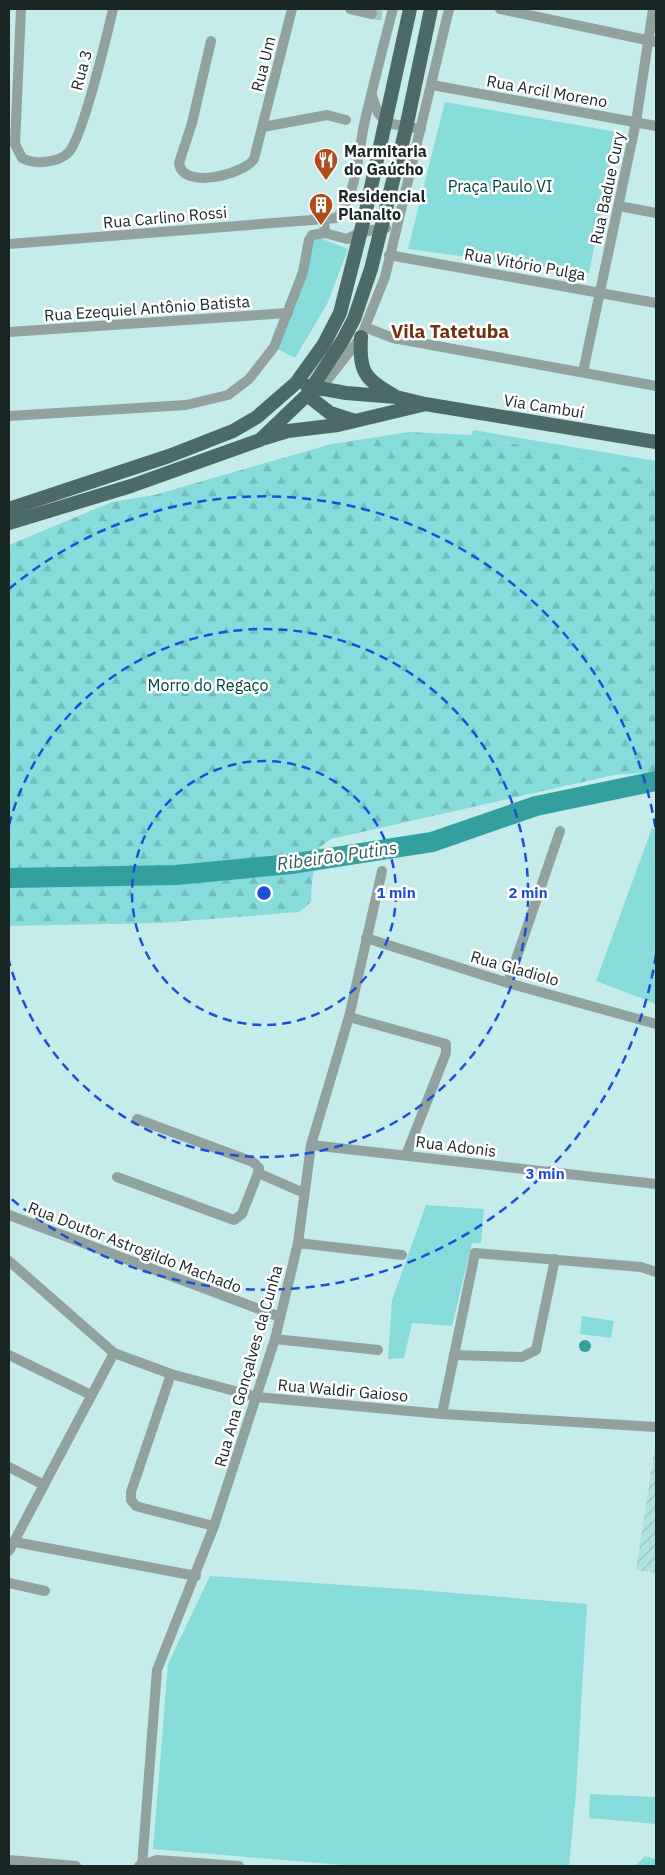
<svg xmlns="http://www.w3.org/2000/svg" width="665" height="1875" viewBox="0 0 665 1875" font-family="'IBM Plex Sans',sans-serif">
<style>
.industrial{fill:url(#industrial-furrows)}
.green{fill:#85dcda}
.forest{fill:url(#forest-firs)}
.water{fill:url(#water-ripples)}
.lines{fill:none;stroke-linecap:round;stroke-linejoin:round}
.river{stroke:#33a09e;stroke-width:20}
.minor-tunnel{stroke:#a2c5c3;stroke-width:10;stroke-dasharray:10 5;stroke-linecap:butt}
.minor{stroke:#91a1a0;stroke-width:10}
.primary{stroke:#4d6a69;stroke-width:14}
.ring{fill:none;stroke:#1d4ed8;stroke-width:2.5;stroke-dasharray:9 6}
.labels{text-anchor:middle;stroke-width:5;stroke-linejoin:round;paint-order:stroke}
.street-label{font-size:16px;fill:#182726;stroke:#fff}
.poi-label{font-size:16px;font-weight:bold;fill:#182726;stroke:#fff;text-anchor:start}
.park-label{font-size:16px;fill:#014544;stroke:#fff}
.water-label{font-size:18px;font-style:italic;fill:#286261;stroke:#fff}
.quarter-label{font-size:19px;font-weight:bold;fill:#703011;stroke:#fff}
.centre{fill:#1d4ed8;stroke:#fff;stroke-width:2.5}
.ring-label{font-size:15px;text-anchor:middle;font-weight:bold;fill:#1d4ed8;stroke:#fff;stroke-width:5;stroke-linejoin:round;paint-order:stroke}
</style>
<defs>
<pattern id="industrial-furrows" width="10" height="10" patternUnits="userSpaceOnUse" patternTransform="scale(1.25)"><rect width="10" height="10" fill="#b2e2e0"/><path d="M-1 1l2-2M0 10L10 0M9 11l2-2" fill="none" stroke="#98c2c0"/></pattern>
<pattern id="forest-firs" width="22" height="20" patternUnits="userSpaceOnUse" patternTransform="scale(1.25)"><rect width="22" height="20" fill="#85dcda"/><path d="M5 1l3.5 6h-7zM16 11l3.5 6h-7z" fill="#72bdbb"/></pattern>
<pattern id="water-ripples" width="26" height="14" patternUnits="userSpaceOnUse" patternTransform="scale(1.25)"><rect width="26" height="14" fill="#33a09e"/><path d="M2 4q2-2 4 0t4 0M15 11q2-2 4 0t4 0" fill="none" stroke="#2a8281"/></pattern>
</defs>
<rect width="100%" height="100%" fill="#c5ecea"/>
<path class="industrial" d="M 656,1439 L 656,1573 L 636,1570 Z"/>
<g class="green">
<path d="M 445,102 L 617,132 L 589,273 L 408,249 Z"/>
<path d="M 312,235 L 348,249 L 327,304 L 295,358 L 274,347 Z"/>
<path d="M 473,430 L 656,461 L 656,476 L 635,469 L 472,435 Z"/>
<path d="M 652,828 L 656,830 L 656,1004 L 596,981 Z"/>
<path d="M 426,1205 L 484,1209 L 481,1243 L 472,1243 L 452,1326 L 412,1323 L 404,1358 L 388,1359 L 392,1300 Z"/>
<path d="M 582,1316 L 614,1321 L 611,1338 L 580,1334 Z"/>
<path d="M 210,1576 L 419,1590 L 587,1604 L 576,1793 L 569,1866 L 355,1866 L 153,1849 L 168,1664 Z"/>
<path d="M 590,1794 L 656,1797 L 656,1824 L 589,1818 Z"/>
<path d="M 645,1856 L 656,1859 L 656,1866 L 635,1866 Z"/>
</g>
<path class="forest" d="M 409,432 L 472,435 L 635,469 L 656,476 L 656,772 L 614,775 L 331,839 L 320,847 L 312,880 L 311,902 L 299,912 L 159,923 L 9,926 L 9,545 L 112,502 L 154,495 L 332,444 Z"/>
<circle class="water" cx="585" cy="1346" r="6"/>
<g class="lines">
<path class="river" d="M 9,878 L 176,875 L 291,864 L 432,842 L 536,806 L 656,781"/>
<path class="minor-tunnel" d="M 372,14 L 384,16"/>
<g class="minor">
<path d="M 21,9 L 15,144 L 22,158 C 34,165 59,163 69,152 C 83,136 107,35 113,9"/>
<path d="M 350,9 L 372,14"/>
<path d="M 500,9 L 656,42"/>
<path d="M 211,41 L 192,123 L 179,163 C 182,190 243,175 254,159 L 292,9"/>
<path d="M 432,85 L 656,126"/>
<path d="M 372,96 L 378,113 L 386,123 L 421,129"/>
<path d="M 263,127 L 327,115 L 346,120"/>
<path d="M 619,206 L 656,213"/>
<path d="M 325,233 L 347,239 L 361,232 L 386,228"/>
<path d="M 9,244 L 337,218 C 358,191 358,152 365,120 C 374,83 383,46 393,9"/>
<path d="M 389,255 L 656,303"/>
<path d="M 367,328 L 393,338 L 656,386"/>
<path d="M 9,332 L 288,313"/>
<path d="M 583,372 L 636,122 L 653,9"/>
<path d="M 318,392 L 361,337 L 385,277 L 449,9"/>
<path d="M 9,416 L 186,405 L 228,395 L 249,379 L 274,347 L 303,272 L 309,240 L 312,235 L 325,233 L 324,219"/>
<path d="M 366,938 L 508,983 L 656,1024"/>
<path d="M 508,983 L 560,831"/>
<path d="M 349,1017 L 446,1044 L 446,1053 L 406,1155"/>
<path d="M 137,1119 L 253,1162 L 259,1168 L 258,1173"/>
<path d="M 311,1145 L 656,1184"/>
<path d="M 117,1177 L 234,1220 L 242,1214 L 258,1173 L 304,1193"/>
<path d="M 9,1215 L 280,1317"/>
<path d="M 298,1243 L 402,1255"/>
<path d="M 9,1261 L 114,1353 L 171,1374 L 257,1397 L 442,1414 L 656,1427"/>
<path d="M 275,1339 L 378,1350"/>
<path d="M 9,1355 L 91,1395"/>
<path d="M 454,1355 L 522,1357 L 536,1350 L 555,1259"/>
<path d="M 171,1374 L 131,1492 L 131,1500 L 136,1506 L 143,1508 L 214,1526"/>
<path d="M 442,1414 L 475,1253 L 641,1267 L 656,1272"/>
<path d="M 9,1467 L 44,1485"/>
<path d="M 15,1542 L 196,1576"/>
<path d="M 9,1551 L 114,1353"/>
<path d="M 9,1583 L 45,1591"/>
<path d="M 9,1860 L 76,1866"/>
<path d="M 139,1866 L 157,1860 L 239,1866"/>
<path d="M 142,1866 L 157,1670 L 214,1526 L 275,1339 L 298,1243 L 311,1145 L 349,1017 L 382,871"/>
</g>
<g class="primary">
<path d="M 361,337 C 359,371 364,379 393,395"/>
<path d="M 307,386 L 346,393 L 396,397 L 425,404 L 656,442"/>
<path d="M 307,395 L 330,413 L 352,420"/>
<path d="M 265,438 L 288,431 L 338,425 L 422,405"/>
<path d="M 9,509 L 169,456 L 233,431 L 257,417 L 296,383 L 324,344 L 340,313 L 365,215 L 410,9"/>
<path d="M 9,523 L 131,486 L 260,440 L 307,395 L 343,340 L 354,319 L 371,269 L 406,128 L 431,9"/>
</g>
</g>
<g class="ring">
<circle cx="264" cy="893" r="132"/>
<path d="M9 825A264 264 0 1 1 9 961"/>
<path d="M656 955A397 397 0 0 1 9 1197M9 589A397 397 0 0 1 656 831"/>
</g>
<defs>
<symbol id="restaurant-pin" viewBox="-11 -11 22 30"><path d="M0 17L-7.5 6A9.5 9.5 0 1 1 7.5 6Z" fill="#b04c1a" stroke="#fff"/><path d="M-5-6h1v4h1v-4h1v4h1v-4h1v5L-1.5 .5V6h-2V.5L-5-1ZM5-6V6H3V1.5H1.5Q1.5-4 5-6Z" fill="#fff"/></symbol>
<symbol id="building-pin" viewBox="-11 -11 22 30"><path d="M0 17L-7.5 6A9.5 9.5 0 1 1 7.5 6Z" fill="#b04c1a" stroke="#fff"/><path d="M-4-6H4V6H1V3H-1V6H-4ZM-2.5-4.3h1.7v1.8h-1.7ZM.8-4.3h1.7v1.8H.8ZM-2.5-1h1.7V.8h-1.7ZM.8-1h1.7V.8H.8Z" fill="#fff"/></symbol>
</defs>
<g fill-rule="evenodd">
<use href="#restaurant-pin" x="312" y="146" width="28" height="38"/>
<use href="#building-pin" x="307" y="191" width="28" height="38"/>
</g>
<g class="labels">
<g class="street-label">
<text transform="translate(263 64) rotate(-76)" y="6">Rua Um</text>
<text transform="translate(81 70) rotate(-75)" y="6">Rua 3</text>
<text transform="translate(547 91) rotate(10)" y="6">Rua Arcil Moreno</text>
<text transform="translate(607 188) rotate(-78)" y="6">Rua Badue Cury</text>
<text transform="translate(165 217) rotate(-5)" y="6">Rua Carlino Rossi</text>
<text transform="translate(525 264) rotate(10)" y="6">Rua Vitório Pulga</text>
<text transform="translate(147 308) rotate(-4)" y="6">Rua Ezequiel Antônio Batista</text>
<text transform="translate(544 406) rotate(9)" y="6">Via Cambuí</text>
<text transform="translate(515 968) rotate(16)" y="6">Rua Gladiolo</text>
<text transform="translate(456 1146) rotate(7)" y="6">Rua Adonis</text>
<text transform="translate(135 1247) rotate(21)" y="6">Rua Doutor Astrogildo Machado</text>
<text transform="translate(248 1366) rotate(-74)" y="6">Rua Ana Gonçalves da Cunha</text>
<text transform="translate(343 1390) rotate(5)" y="6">Rua Waldir Gaioso</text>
</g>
<g class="poi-label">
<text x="344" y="157">Marmitaria<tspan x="344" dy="18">do Gaúcho</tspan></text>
<text x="338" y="202">Residencial<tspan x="338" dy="18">Planalto</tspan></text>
</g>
<g class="park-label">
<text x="500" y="192">Praça Paulo VI</text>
<text x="208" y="691">Morro do Regaço</text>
</g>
<g class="water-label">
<text transform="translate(337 856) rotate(-8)" y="6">Ribeirão Putins</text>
</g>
<g class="quarter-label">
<text x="450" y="338">Vila Tatetuba</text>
</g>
</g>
<circle cx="264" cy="893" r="8" class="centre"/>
<g class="ring-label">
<text x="396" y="898">1 min</text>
<text x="528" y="898">2 min</text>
<text x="545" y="1179">3 min</text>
</g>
<rect width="665" height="1875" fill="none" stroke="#182726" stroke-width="20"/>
</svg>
